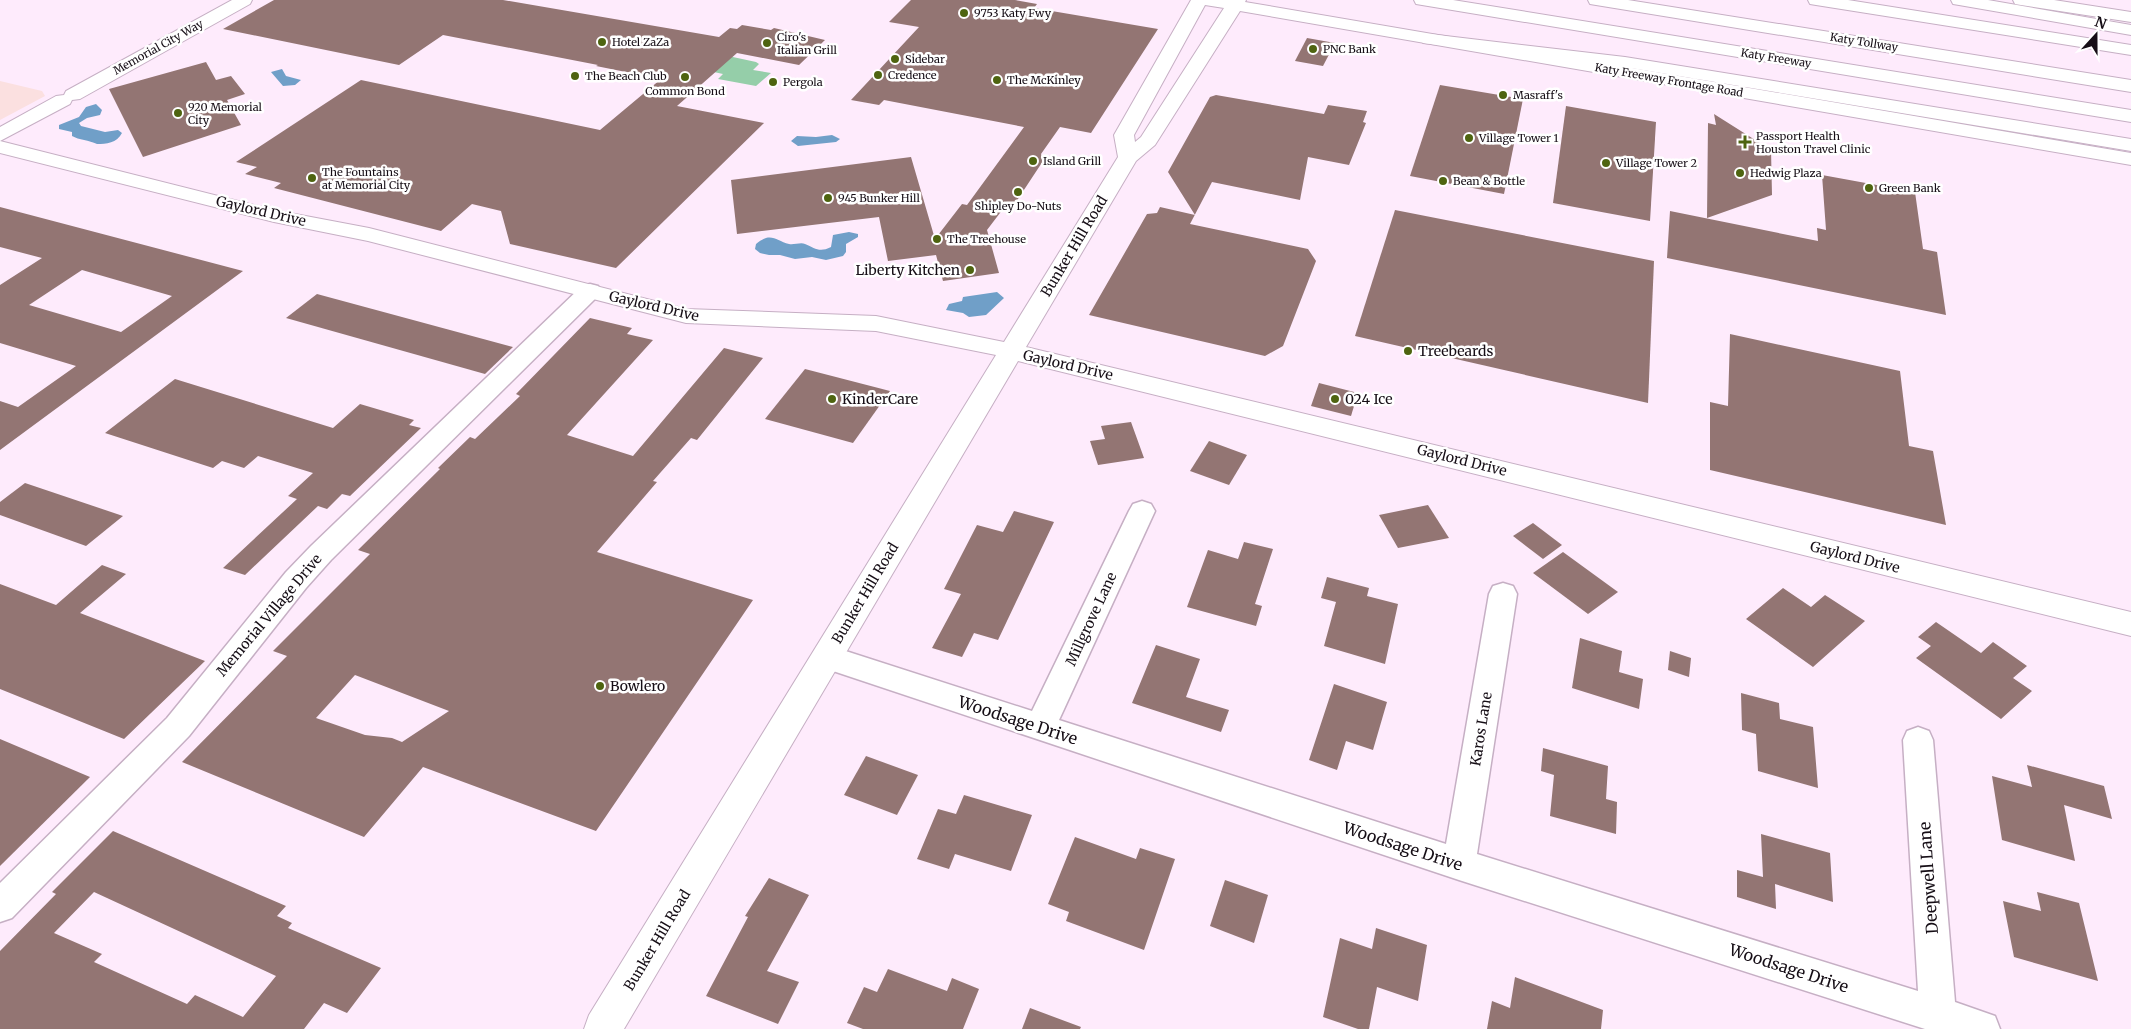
<svg xmlns="http://www.w3.org/2000/svg" width="2131" height="1029" viewBox="0 0 2131 1029" font-family="Merriweather,serif">
<style>
.commercial{fill:#fbe0e0}
.green{fill:#95cea9}
.water{fill:#709fc8}
.building{fill:#937573;fill-rule:evenodd}
.lines{fill:none;stroke-linecap:round;stroke-linejoin:round}
.street-casing{stroke:#c6afc4;stroke-width:3}
.secondary-casing{stroke:#c6afc4;stroke-width:2}
.highway-casing{stroke:#c6afc4;stroke-width:2}
.street{fill:#fff;fill-rule:evenodd}
.secondary{fill:#fff;fill-rule:evenodd}
.highway{fill:#fff;fill-rule:evenodd}
.poi-dot{fill:#4e6410;stroke:#fff;stroke-width:2}
.labels{text-anchor:middle;stroke-width:5;stroke-linejoin:round;paint-order:stroke}
.far-poi-label{font-size:11px;fill:#160e16;stroke:#fff;text-anchor:start}
.far-street-label{font-size:11px;fill:#160e16;stroke:#fff}
.street-label{font-size:14px;fill:#160e16;stroke:#fff}
.poi-label{font-size:14px;fill:#160e16;stroke:#fff;text-anchor:start}
.near-street-label{font-size:16px;fill:#160e16;stroke:#fff}
</style>
<rect width="100%" height="100%" fill="#feebfc"/>
<path class="commercial" d="M 0,81 L 42,91 L 45,96 L 0,120 Z"/>
<path class="green" d="M 719,54 L 756,62 L 759,64 L 753,70 L 771,73 L 756,86 L 718,79 L 723,74 L 700,69 Z"/>
<g class="water">
<path d="M 282,69 L 286,76 L 301,80 L 295,85 L 283,86 L 271,72 Z"/>
<path d="M 96,104 L 102,110 L 100,115 L 87,118 L 79,123 L 81,126 L 105,132 L 118,130 L 122,133 C 117,143 106,144 97,144 C 89,140 79,140 72,136 L 72,132 L 59,129 L 59,125 L 79,117 L 86,107 Z"/>
<path d="M 832,135 L 840,139 L 836,142 L 798,146 L 791,141 L 797,136 L 816,137 Z"/>
<path d="M 849,232 L 858,234 L 858,237 L 846,244 L 846,252 L 843,256 L 826,260 L 812,257 L 795,259 L 780,255 L 769,255 L 760,253 L 755,249 L 756,244 C 771,231 776,241 789,244 C 794,245 801,242 805,244 C 815,248 819,253 831,247 L 833,235 Z"/>
<path d="M 997,292 L 1004,298 L 986,315 L 969,317 L 963,313 L 946,310 L 949,304 L 962,301 L 963,297 Z"/>
</g>
<g class="building">
<path d="M 274,0 L 503,0 L 719,37 L 730,28 L 737,29 L 742,25 L 771,30 L 774,28 L 825,40 L 799,65 L 737,53 L 677,106 L 764,123 L 616,268 L 510,244 L 501,211 L 472,204 L 441,231 L 274,188 L 281,183 L 245,174 L 257,167 L 236,162 L 361,80 L 600,130 L 661,79 L 596,66 L 598,65 L 443,35 L 399,65 L 223,29 Z"/>
<path d="M 911,0 L 1015,0 L 1037,4 L 1034,8 L 1158,29 L 1091,133 L 1060,127 L 1041,154 L 1043,161 L 1010,211 L 1003,209 L 987,230 L 999,273 L 943,281 L 936,255 L 888,261 L 879,217 L 737,234 L 731,180 L 911,157 L 935,239 L 962,204 L 967,205 L 1024,127 L 884,100 L 879,105 L 851,100 L 919,27 L 889,22 Z"/>
<path d="M 1307,38 L 1335,43 L 1323,66 L 1295,61 Z"/>
<path d="M 206,62 L 216,80 L 231,76 L 245,94 L 227,100 L 241,125 L 143,157 L 109,89 Z"/>
<path d="M 1440,85 L 1523,99 L 1504,194 L 1410,176 Z"/>
<path d="M 1216,95 L 1324,114 L 1328,105 L 1367,111 L 1363,122 L 1366,123 L 1349,165 L 1308,157 L 1300,200 L 1212,182 L 1190,224 L 1308,249 L 1316,261 L 1283,346 L 1265,356 L 1089,315 L 1147,214 L 1157,213 L 1160,207 L 1195,215 L 1168,172 L 1210,97 Z"/>
<path d="M 1566,106 L 1656,122 L 1650,221 L 1553,203 Z"/>
<path d="M 1714,114 L 1771,150 L 1772,195 L 1707,218 L 1708,123 L 1716,125 Z"/>
<path d="M 1822,175 L 1915,192 L 1923,249 L 1937,252 L 1946,315 L 1667,258 L 1670,211 L 1818,241 L 1817,228 L 1826,230 Z"/>
<path d="M 0,207 L 243,271 L 0,450 L 0,401 L 18,407 L 76,366 L 0,343 L 0,285 L 42,258 L 0,247 ZM 82,270 L 172,296 L 121,332 L 29,305 Z"/>
<path d="M 1395,210 L 1654,261 L 1648,403 L 1355,336 Z"/>
<path d="M 317,294 L 513,347 L 485,374 L 286,318 Z"/>
<path d="M 590,318 L 632,328 L 627,334 L 653,340 L 567,435 L 633,456 L 724,348 L 763,358 L 697,440 L 691,438 L 653,481 L 657,482 L 597,552 L 753,600 L 596,831 L 423,767 L 364,837 L 182,762 L 287,656 L 273,651 L 370,554 L 358,550 L 440,469 L 438,468 L 470,437 L 475,439 L 520,396 L 516,394 ZM 355,675 L 449,711 L 402,742 L 392,738 L 365,735 L 316,718 Z"/>
<path d="M 1730,334 L 1900,371 L 1909,446 L 1933,451 L 1946,525 L 1710,470 L 1710,402 L 1728,406 Z"/>
<path d="M 805,369 L 890,391 L 853,443 L 765,419 Z"/>
<path d="M 175,379 L 333,428 L 360,404 L 414,420 L 409,425 L 421,428 L 350,496 L 342,494 L 327,509 L 318,506 L 245,575 L 223,568 L 297,499 L 288,496 L 313,473 L 258,456 L 244,468 L 222,461 L 213,468 L 105,433 Z"/>
<path d="M 1319,383 L 1358,393 L 1351,416 L 1311,406 Z"/>
<path d="M 1131,422 L 1144,458 L 1098,465 L 1090,441 L 1105,439 L 1101,426 Z"/>
<path d="M 1209,441 L 1247,455 L 1229,485 L 1190,471 Z"/>
<path d="M 25,483 L 123,516 L 86,546 L 0,515 L 0,502 Z"/>
<path d="M 1428,505 L 1449,538 L 1398,548 L 1379,515 Z"/>
<path d="M 1014,511 L 1054,522 L 998,640 L 974,633 L 962,657 L 932,648 L 961,594 L 944,589 L 977,525 L 1003,532 Z"/>
<path d="M 1533,523 L 1562,545 L 1543,559 L 1513,536 Z"/>
<path d="M 1244,542 L 1273,549 L 1255,604 L 1262,606 L 1256,626 L 1187,607 L 1208,550 L 1238,559 Z"/>
<path d="M 1563,552 L 1618,592 L 1588,614 L 1533,573 Z"/>
<path d="M 102,565 L 126,574 L 80,613 L 205,661 L 124,739 L 0,689 L 0,584 L 56,605 Z"/>
<path d="M 1327,577 L 1369,588 L 1367,596 L 1398,604 L 1385,664 L 1324,646 L 1336,602 L 1321,598 Z"/>
<path d="M 1783,588 L 1811,607 L 1825,595 L 1865,621 L 1813,667 L 1746,619 Z"/>
<path d="M 1936,622 L 1981,653 L 1993,642 L 2027,666 L 2013,678 L 2032,691 L 2001,719 L 1916,658 L 1931,646 L 1918,637 Z"/>
<path d="M 1580,638 L 1622,651 L 1619,672 L 1643,679 L 1639,709 L 1572,688 Z"/>
<path d="M 1156,645 L 1200,659 L 1186,697 L 1229,710 L 1221,732 L 1132,703 Z"/>
<path d="M 1670,651 L 1691,658 L 1689,677 L 1668,670 Z"/>
<path d="M 1334,684 L 1387,702 L 1373,750 L 1346,741 L 1337,770 L 1309,760 Z"/>
<path d="M 1741,693 L 1779,703 L 1780,719 L 1813,727 L 1818,788 L 1758,771 L 1756,734 L 1742,730 Z"/>
<path d="M 0,739 L 90,777 L 0,866 Z"/>
<path d="M 1543,748 L 1608,766 L 1606,799 L 1617,802 L 1616,834 L 1550,816 L 1554,775 L 1541,771 Z"/>
<path d="M 866,756 L 918,775 L 897,815 L 844,795 Z"/>
<path d="M 2027,765 L 2104,786 L 2112,819 L 2064,805 L 2075,861 L 2002,840 L 1992,776 L 2032,787 Z"/>
<path d="M 964,795 L 1032,815 L 1011,871 L 955,854 L 949,869 L 917,859 L 938,809 L 956,814 Z"/>
<path d="M 113,831 L 286,906 L 277,916 L 292,923 L 288,928 L 381,968 L 347,1013 L 324,1003 L 304,1029 L 0,1029 L 0,951 L 56,894 L 52,892 ZM 94,892 L 276,976 L 243,1017 L 195,995 L 187,1004 L 94,962 L 102,954 L 54,933 Z"/>
<path d="M 1761,834 L 1830,853 L 1833,902 L 1775,884 L 1776,909 L 1737,897 L 1737,870 L 1763,877 Z"/>
<path d="M 1075,837 L 1136,859 L 1140,848 L 1175,859 L 1144,950 L 1066,921 L 1069,912 L 1048,904 Z"/>
<path d="M 769,878 L 809,895 L 767,971 L 799,982 L 778,1024 L 706,996 L 748,917 L 745,916 Z"/>
<path d="M 1225,880 L 1268,895 L 1254,943 L 1210,926 Z"/>
<path d="M 2037,892 L 2079,903 L 2098,981 L 2014,957 L 2003,901 L 2041,911 Z"/>
<path d="M 1376,928 L 1427,945 L 1418,1001 L 1377,987 L 1369,1029 L 1358,1029 L 1323,1017 L 1340,938 L 1372,949 Z"/>
<path d="M 888,969 L 947,991 L 952,978 L 979,989 L 963,1029 L 863,1029 L 847,1023 L 864,987 L 877,992 Z"/>
<path d="M 1515,977 L 1603,1010 L 1601,1029 L 1487,1029 L 1492,1001 L 1510,1008 Z"/>
<path d="M 1030,1008 L 1081,1027 L 1080,1029 L 1022,1029 Z"/>
</g>
<g class="lines">
<defs>
<g id="street">
<path d="M 590,284 L 598,286 L 601,291 L 598,296 L 331,560 L 306,588 L 189,736 L 12,918 L 0,922 L 0,883 L 167,718 L 286,572 L 311,546 L 582,286 Z"/>
<path d="M 1142,501 L 1151,504 L 1155,511 L 1059,720 L 1446,844 L 1489,594 L 1493,586 L 1503,583 L 1513,586 L 1517,594 L 1477,854 L 1918,991 L 1903,740 L 1907,731 L 1918,727 L 1929,731 L 1933,740 L 1955,1002 L 1995,1016 L 2000,1029 L 1925,1029 L 1459,880 L 827,669 L 817,665 L 812,657 L 817,649 L 827,645 L 1032,711 L 1129,511 L 1133,504 Z"/>
</g>
<g id="secondary">
<path d="M 232,0 L 252,0 L 250,4 L 80,99 L 72,100 L 70,104 L 0,141 L 0,127 L 56,96 L 64,95 L 66,91 Z"/>
<path d="M 1191,0 L 1246,0 L 1245,2 L 2131,153 L 2131,165 L 1240,11 L 1155,145 L 1136,161 L 1026,347 L 2131,612 L 2131,636 L 1018,361 L 624,1029 L 584,1029 L 589,1015 L 996,355 L 876,331 L 686,323 L 368,241 L 274,222 L 0,153 L 0,141 L 274,210 L 369,228 L 686,309 L 876,316 L 1004,342 L 1118,157 L 1114,135 ZM 1205,5 L 1224,8 L 1141,137 L 1135,142 L 1134,135 Z"/>
<path d="M 2013,0 L 2054,0 L 2131,12 L 2131,22 L 2021,5 L 2015,4 Z"/>
</g>
<g id="highway">
<path d="M 1414,0 L 1453,0 L 2131,110 L 2131,122 L 1422,5 L 1416,4 Z"/>
<path d="M 1588,0 L 1628,0 L 2131,80 L 2131,92 L 1596,5 L 1590,4 Z"/>
<path d="M 1808,0 L 1848,0 L 2131,45 L 2131,55 L 1816,5 L 1810,4 Z"/>
<path d="M 1951,0 L 1988,0 L 2131,25 L 2131,35 L 1959,5 L 1953,4 Z"/>
<path d="M 1429,34 L 1625,57 L 2131,139 L 2131,151 L 1625,67 L 1423,43 L 1420,39 L 1423,35 Z"/>
</g>
</defs>
<use href="#street" class="street-casing"/>
<use href="#secondary" class="secondary-casing"/>
<use href="#highway" class="highway-casing"/>
<use href="#street" class="street"/>
<use href="#secondary" class="secondary"/>
<use href="#highway" class="highway"/>
</g>
<g class="poi-dot">
<circle cx="964" cy="13" r="5"/>
<circle cx="602" cy="42" r="5"/>
<circle cx="767" cy="43" r="5"/>
<circle cx="1313" cy="49" r="5"/>
<circle cx="895" cy="59" r="5"/>
<circle cx="878" cy="75" r="5"/>
<circle cx="575" cy="76" r="5"/>
<circle cx="685" cy="77" r="5"/>
<circle cx="997" cy="80" r="5"/>
<circle cx="773" cy="82" r="5"/>
<circle cx="1503" cy="95" r="5"/>
<circle cx="178" cy="113" r="5"/>
<circle cx="1469" cy="138" r="5"/>
<path d="M1742.5 134.5h5v5h5v5h-5v5h-5v-5h-5v-5h5z"/>
<circle cx="1033" cy="161" r="5"/>
<circle cx="1606" cy="163" r="5"/>
<circle cx="1740" cy="173" r="5"/>
<circle cx="312" cy="178" r="5"/>
<circle cx="1443" cy="181" r="5"/>
<circle cx="1869" cy="188" r="5"/>
<circle cx="1018" cy="192" r="5"/>
<circle cx="828" cy="198" r="5"/>
<circle cx="937" cy="239" r="5"/>
<circle cx="970" cy="270" r="5"/>
<circle cx="1408" cy="351" r="5"/>
<circle cx="832" cy="399" r="5"/>
<circle cx="1335" cy="399" r="5"/>
<circle cx="600" cy="686" r="5"/>
</g>
<g class="labels">
<g class="far-poi-label">
<text x="974" y="17">9753 Katy Fwy</text>
<text x="777" y="41">Ciro's<tspan x="777" dy="13">Italian Grill</tspan></text>
<text x="612" y="46">Hotel ZaZa</text>
<text x="1323" y="53">PNC Bank</text>
<text x="905" y="63">Sidebar</text>
<text x="888" y="79">Credence</text>
<text x="585" y="80">The Beach Club</text>
<text x="1007" y="84">The McKinley</text>
<text x="783" y="86">Pergola</text>
<text x="685" y="95" text-anchor="middle">Common Bond</text>
<text x="1513" y="99">Masraff's</text>
<text x="188" y="111">920 Memorial<tspan x="188" dy="13">City</tspan></text>
<text x="1756" y="140">Passport Health<tspan x="1756" dy="13">Houston Travel Clinic</tspan></text>
<text x="1479" y="142">Village Tower 1</text>
<text x="1043" y="165">Island Grill</text>
<text x="1616" y="167">Village Tower 2</text>
<text x="322" y="176">The Fountains<tspan x="322" dy="13">at Memorial City</tspan></text>
<text x="1750" y="177">Hedwig Plaza</text>
<text x="1453" y="185">Bean &amp; Bottle</text>
<text x="1879" y="192">Green Bank</text>
<text x="838" y="202">945 Bunker Hill</text>
<text x="1018" y="210" text-anchor="middle">Shipley Do-Nuts</text>
<text x="947" y="243">The Treehouse</text>
</g>
<g class="far-street-label">
<text transform="translate(1864 42) rotate(9)" y="4">Katy Tollway</text>
<text transform="translate(158 47) rotate(-29)" y="4">Memorial City Way</text>
<text transform="translate(1776 58) rotate(9)" y="4">Katy Freeway</text>
<text transform="translate(1669 80) rotate(10)" y="4">Katy Freeway Frontage Road</text>
</g>
<g class="street-label">
<text transform="translate(261 211) rotate(13)" y="5">Gaylord Drive</text>
<text transform="translate(1074 246) rotate(-59)" y="5">Bunker Hill Road</text>
<text transform="translate(654 306) rotate(13)" y="5">Gaylord Drive</text>
<text transform="translate(1068 365) rotate(13)" y="5">Gaylord Drive</text>
<text transform="translate(1462 460) rotate(14)" y="5">Gaylord Drive</text>
<text transform="translate(1855 557) rotate(14)" y="5">Gaylord Drive</text>
<text transform="translate(865 593) rotate(-59)" y="5">Bunker Hill Road</text>
<text transform="translate(269 615) rotate(-50)" y="5">Memorial Village Drive</text>
<text transform="translate(1091 619) rotate(-65)" y="5">Millgrove Lane</text>
<text transform="translate(1481 729) rotate(-81)" y="5">Karos Lane</text>
<text transform="translate(657 940) rotate(-59)" y="5">Bunker Hill Road</text>
</g>
<g class="poi-label">
<text x="960" y="275" text-anchor="end">Liberty Kitchen</text>
<text x="1418" y="356">Treebeards</text>
<text x="842" y="404">KinderCare</text>
<text x="1345" y="404">024 Ice</text>
<text x="610" y="691">Bowlero</text>
</g>
<g class="near-street-label">
<text transform="translate(1018 720) rotate(18)" y="6">Woodsage Drive</text>
<text transform="translate(1403 846) rotate(18)" y="6">Woodsage Drive</text>
<text transform="translate(1928 878) rotate(-94)" y="6">Deepwell Lane</text>
<text transform="translate(1789 968) rotate(18)" y="6">Woodsage Drive</text>
</g>
</g>
<g transform="translate(2096 35) rotate(21)" stroke="#ffffff" stroke-width="4" paint-order="stroke">
<path d="M0-4L9 19L0 12L-9 19Z" fill="#160e16"/>
<text y="-8" font-size="14" font-weight="bold" text-anchor="middle" fill="#160e16">N</text>
</g>
</svg>
